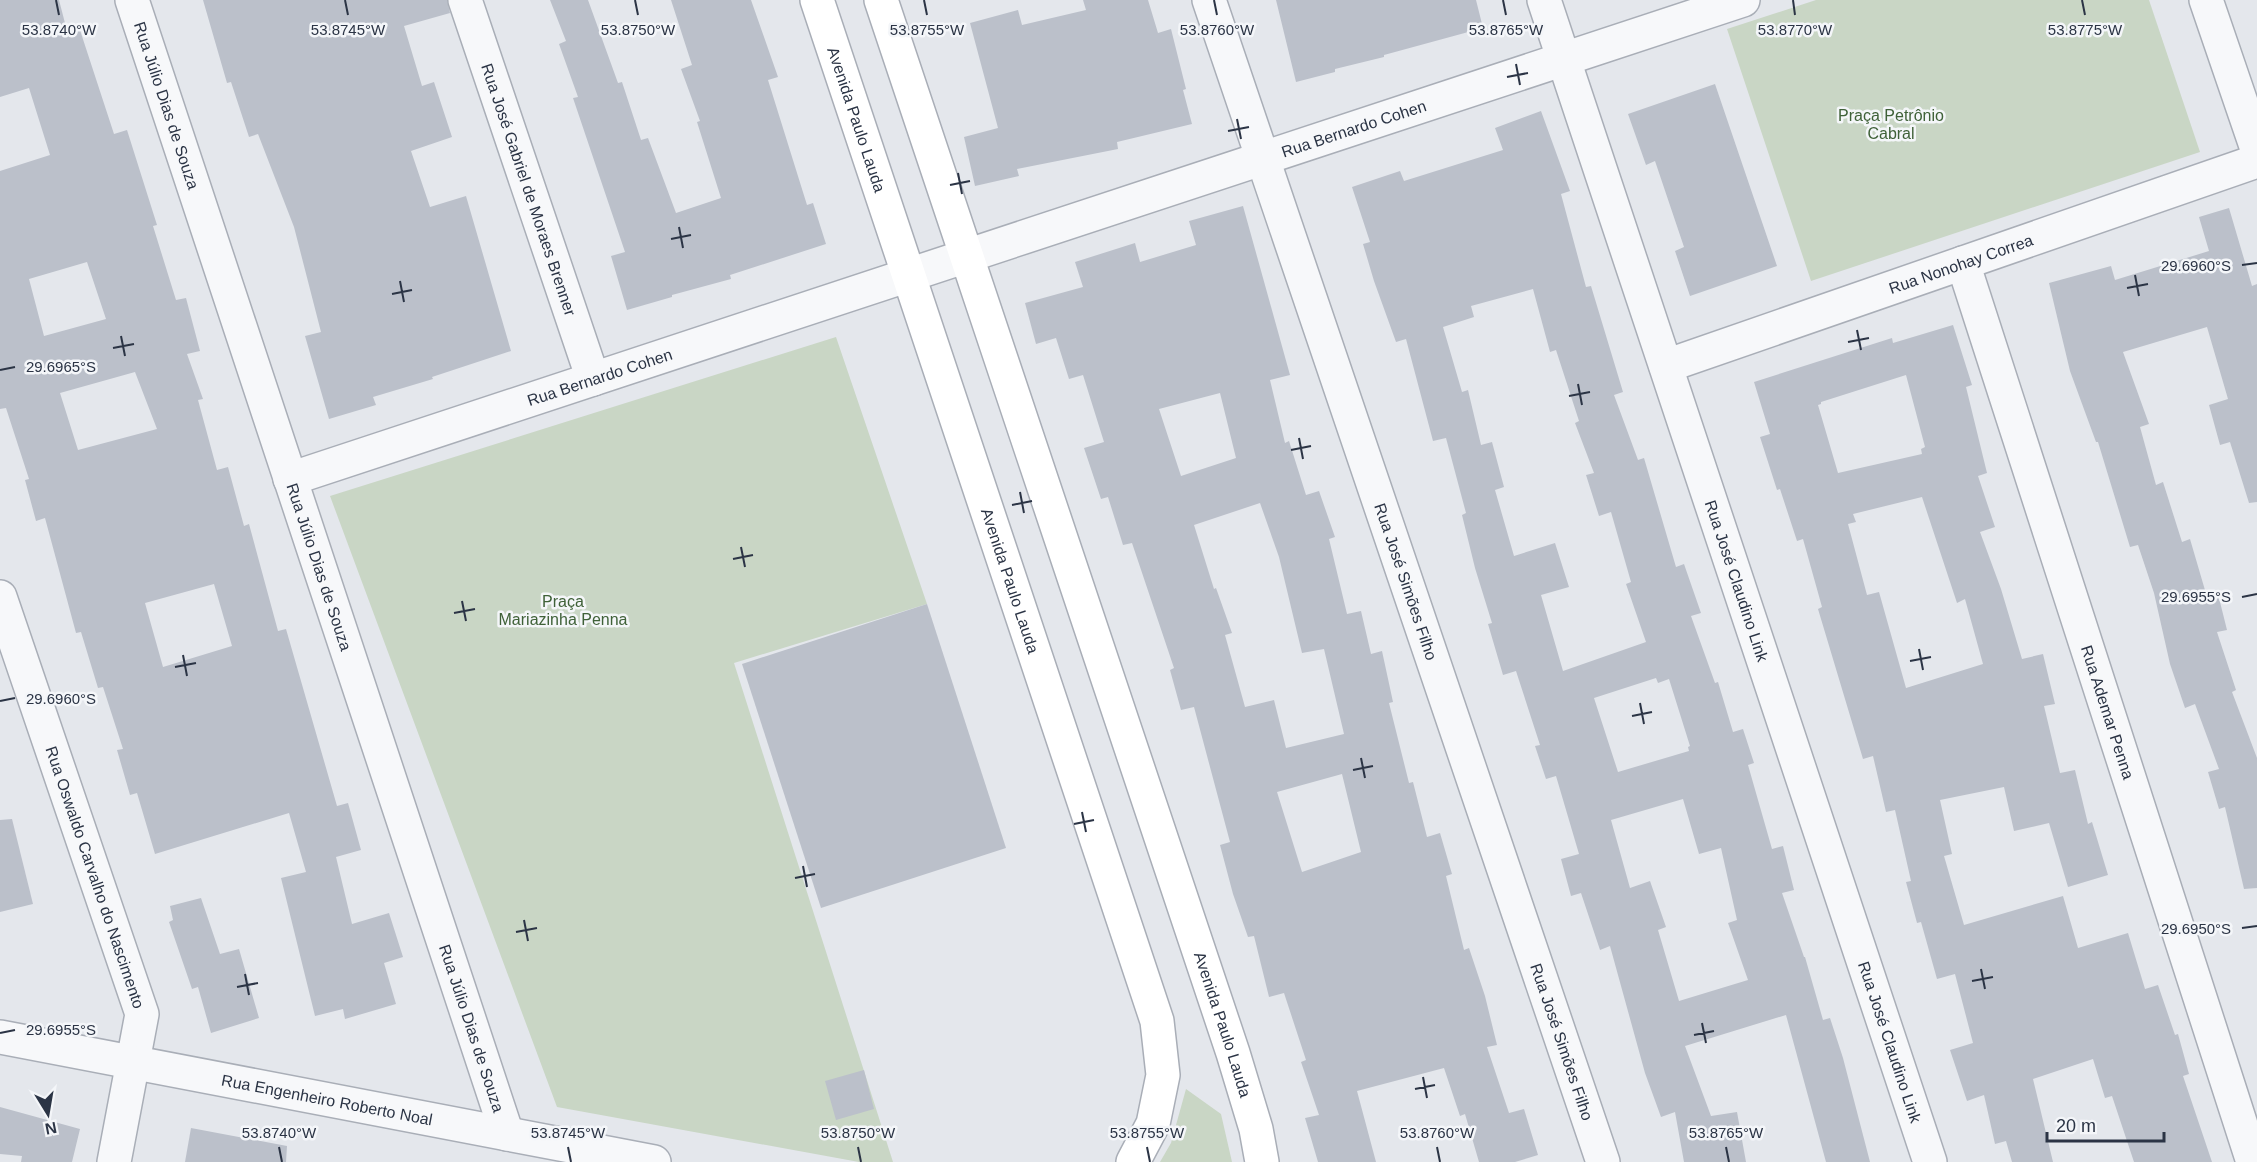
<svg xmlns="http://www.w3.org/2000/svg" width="2257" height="1162" viewBox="0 0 2257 1162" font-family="Helvetica,sans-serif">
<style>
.green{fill:#c9d6c5}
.building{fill:#bbc0ca;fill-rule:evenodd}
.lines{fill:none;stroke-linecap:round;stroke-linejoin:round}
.minor-casing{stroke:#a9aeb7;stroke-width:36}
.secondary-casing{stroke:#a9aeb7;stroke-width:36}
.minor{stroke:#f7f8fa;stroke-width:33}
.secondary{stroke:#fff;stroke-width:33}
.ticks{fill:none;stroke:#2b3445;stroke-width:2}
.labels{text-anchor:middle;stroke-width:5;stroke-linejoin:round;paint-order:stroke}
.street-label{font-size:16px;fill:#2b3445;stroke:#f4f6f9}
.park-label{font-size:16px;fill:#3f6138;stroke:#f4f6f9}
.ticks-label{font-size:15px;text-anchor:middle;fill:#2b3445;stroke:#f4f6f9;stroke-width:5;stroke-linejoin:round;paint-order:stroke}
</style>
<rect width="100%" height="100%" fill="#e4e7ec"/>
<g class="green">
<path d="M 1816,0 L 2149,0 L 2200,152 L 1811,281 L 1727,29 Z"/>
<path d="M 836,337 L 927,604 L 734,663 L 893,1162 L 859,1162 L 557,1107 L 330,496 Z"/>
<path d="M 1186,1089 L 1221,1114 L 1232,1162 L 1160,1162 L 1171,1143 Z"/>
</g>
<g class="building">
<path d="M 0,0 L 59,0 L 66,27 L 78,24 L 114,134 L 127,130 L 157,225 L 153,226 L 176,300 L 186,298 L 200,351 L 187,354 L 203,399 L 198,400 L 217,470 L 228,467 L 244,526 L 249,524 L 278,631 L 286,629 L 337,806 L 348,803 L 361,850 L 336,857 L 352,924 L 389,913 L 403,957 L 384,963 L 396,1004 L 345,1019 L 343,1009 L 315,1016 L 281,878 L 306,872 L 289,813 L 155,854 L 137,793 L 130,795 L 117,750 L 123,749 L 103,687 L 98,688 L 81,632 L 76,633 L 45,518 L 36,521 L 25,480 L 29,479 L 6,408 L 0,409 L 0,171 L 50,155 L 29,88 L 0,97 ZM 87,262 L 106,319 L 44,336 L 29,279 ZM 135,372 L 157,429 L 78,450 L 60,393 ZM 214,584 L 232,646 L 163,667 L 145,603 Z"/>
<path d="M 203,0 L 447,0 L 450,13 L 404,26 L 422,86 L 434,82 L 452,137 L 411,151 L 430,207 L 466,196 L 511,351 L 432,377 L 433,379 L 373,397 L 376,405 L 329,419 L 305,336 L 321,332 L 294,227 L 258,134 L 249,137 L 231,82 L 227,83 Z"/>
<path d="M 550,0 L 588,0 L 618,83 L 622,82 L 641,140 L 648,138 L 676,213 L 721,198 L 697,122 L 700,121 L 681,69 L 692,65 L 671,0 L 751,0 L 778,77 L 768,80 L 807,205 L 813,203 L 826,244 L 730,275 L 731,279 L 672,295 L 672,297 L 627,310 L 611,256 L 625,252 L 573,98 L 578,97 L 559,44 L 566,41 Z"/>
<path d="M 1083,0 L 1148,0 L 1158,33 L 1171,29 L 1186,89 L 1183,90 L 1192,124 L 1117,142 L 1118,149 L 1017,169 L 1019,176 L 975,186 L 964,137 L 998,128 L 970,23 L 1018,10 L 1022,25 L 1086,10 Z"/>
<path d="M 1276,0 L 1476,0 L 1483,28 L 1384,55 L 1384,57 L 1335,69 L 1335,72 L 1296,82 Z"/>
<path d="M 1715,84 L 1777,266 L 1690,296 L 1675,251 L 1684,247 L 1655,161 L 1646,165 L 1628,114 Z"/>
<path d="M 1541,111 L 1570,191 L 1561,194 L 1586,287 L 1591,286 L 1623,392 L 1614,395 L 1638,460 L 1644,458 L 1676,567 L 1684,564 L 1701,613 L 1691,616 L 1715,683 L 1718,682 L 1733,732 L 1743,729 L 1754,763 L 1748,765 L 1772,849 L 1783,846 L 1794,890 L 1782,893 L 1804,957 L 1805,957 L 1823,1020 L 1830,1018 L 1843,1058 L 1870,1162 L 1826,1162 L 1786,1015 L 1685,1046 L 1711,1116 L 1737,1112 L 1746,1162 L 1684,1162 L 1675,1112 L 1661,1117 L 1645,1073 L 1610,946 L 1600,950 L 1581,893 L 1571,896 L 1561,859 L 1579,854 L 1556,776 L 1546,779 L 1535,746 L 1540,745 L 1516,671 L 1503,675 L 1488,624 L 1492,623 L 1475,568 L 1462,515 L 1466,513 L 1446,438 L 1433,441 L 1406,339 L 1396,342 L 1374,281 L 1363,244 L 1370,242 L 1352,187 L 1400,171 L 1404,181 L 1503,150 L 1495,128 ZM 1533,289 L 1550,352 L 1556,350 L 1579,421 L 1575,423 L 1594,473 L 1586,475 L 1599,516 L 1611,512 L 1631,582 L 1626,584 L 1646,642 L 1563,671 L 1541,595 L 1569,587 L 1555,543 L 1514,556 L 1495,490 L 1504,487 L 1492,442 L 1481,445 L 1468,390 L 1462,392 L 1443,327 L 1474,317 L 1471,306 ZM 1656,678 L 1658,683 L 1669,679 L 1690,746 L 1688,747 L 1689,751 L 1618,772 L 1594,698 ZM 1683,799 L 1699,854 L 1721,848 L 1737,920 L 1728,923 L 1748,980 L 1679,1001 L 1658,930 L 1666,927 L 1650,881 L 1630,888 L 1611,820 Z"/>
<path d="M 1243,206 L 1290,375 L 1270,380 L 1285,443 L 1289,441 L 1306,495 L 1319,491 L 1335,537 L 1329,539 L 1347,614 L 1361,611 L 1371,654 L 1382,651 L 1393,702 L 1389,703 L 1409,783 L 1413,782 L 1427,837 L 1440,833 L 1452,874 L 1446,876 L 1464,950 L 1469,948 L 1485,996 L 1497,1045 L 1487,1047 L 1509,1113 L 1524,1109 L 1538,1155 L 1515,1162 L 1479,1162 L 1465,1114 L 1460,1116 L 1444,1068 L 1357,1091 L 1376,1162 L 1318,1162 L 1305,1118 L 1319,1115 L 1301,1062 L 1306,1060 L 1284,993 L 1269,997 L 1254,936 L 1248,937 L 1233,894 L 1220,845 L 1230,842 L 1194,707 L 1181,710 L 1170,670 L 1174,668 L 1132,543 L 1123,545 L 1108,497 L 1101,499 L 1084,448 L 1104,442 L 1083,375 L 1069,379 L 1056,338 L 1036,344 L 1025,303 L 1083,287 L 1075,262 L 1135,243 L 1140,262 L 1196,245 L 1189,221 ZM 1220,393 L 1236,458 L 1181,476 L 1159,409 ZM 1260,503 L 1279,557 L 1302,653 L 1324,649 L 1344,734 L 1286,748 L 1274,700 L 1245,707 L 1225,635 L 1232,633 L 1216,588 L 1214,589 L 1194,525 ZM 1342,774 L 1361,852 L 1302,872 L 1277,792 Z"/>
<path d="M 2229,208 L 2252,286 L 2257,284 L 2257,502 L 2249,503 L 2230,442 L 2220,445 L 2209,405 L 2228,399 L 2207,327 L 2123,352 L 2149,424 L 2140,427 L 2156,485 L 2163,482 L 2182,542 L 2190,539 L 2207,597 L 2218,594 L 2227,630 L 2217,632 L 2236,690 L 2232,692 L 2257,758 L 2257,888 L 2244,889 L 2225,807 L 2219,809 L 2208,772 L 2219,769 L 2195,704 L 2185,708 L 2170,664 L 2154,593 L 2138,545 L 2130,547 L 2098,442 L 2096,442 L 2070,371 L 2049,283 L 2111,266 L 2115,280 L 2209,251 L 2199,217 Z"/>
<path d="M 1953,325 L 1972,385 L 1966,387 L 1987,473 L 1978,476 L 1995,527 L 1980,532 L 2001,589 L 2022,659 L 2043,654 L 2055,704 L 2044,706 L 2060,773 L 2075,770 L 2088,824 L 2092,822 L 2108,875 L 2068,887 L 2049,823 L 2014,831 L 2004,787 L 1940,800 L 1952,854 L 1944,856 L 1964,925 L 2063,896 L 2078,948 L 2128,933 L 2145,989 L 2158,985 L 2175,1035 L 2178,1034 L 2189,1074 L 2183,1076 L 2212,1162 L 2134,1162 L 2112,1096 L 2105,1098 L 2093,1059 L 2033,1079 L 2053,1162 L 2012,1162 L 2006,1141 L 1995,1144 L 1984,1095 L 1967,1101 L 1950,1050 L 1973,1043 L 1955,974 L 1937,979 L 1921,922 L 1917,923 L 1906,882 L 1911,881 L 1895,810 L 1886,812 L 1873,756 L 1863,759 L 1818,609 L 1822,607 L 1803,539 L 1797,541 L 1780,489 L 1777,490 L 1760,437 L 1770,434 L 1754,382 L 1892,338 L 1893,343 ZM 1906,375 L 1925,447 L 1921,449 L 1922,454 L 1838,473 L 1818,405 L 1821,404 L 1821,402 ZM 1922,497 L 1957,603 L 1965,599 L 1983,664 L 1906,688 L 1879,592 L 1867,595 L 1848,524 L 1856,522 L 1853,514 Z"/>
<path d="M 927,604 L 1006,848 L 821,908 L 742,664 Z"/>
<path d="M 12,819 L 33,904 L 0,912 L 0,820 Z"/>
<path d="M 201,898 L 220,954 L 239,949 L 259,1018 L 211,1033 L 198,987 L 192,989 L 169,922 L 173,920 L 170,906 Z"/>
<path d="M 864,1070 L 874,1109 L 836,1120 L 825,1081 Z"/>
<path d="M 0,1107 L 80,1129 L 72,1162 L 21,1162 L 22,1156 L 0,1154 Z"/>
<path d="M 191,1128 L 287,1146 L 286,1162 L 185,1162 Z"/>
</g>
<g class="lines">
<defs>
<g id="minor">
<path id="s1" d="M 132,0 L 507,1134"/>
<path id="s2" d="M 465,0 L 593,379"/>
<path id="s3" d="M 1209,0 L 1603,1162"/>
<path id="s4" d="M 1544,0 L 1930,1162"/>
<path d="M 2206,0 L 2257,149"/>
<path id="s5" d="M 1963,263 L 2253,1162"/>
<path id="s6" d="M 1666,366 L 2257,161"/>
<path id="s7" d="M 290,479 L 1743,0"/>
<path id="s8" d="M 0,597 L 142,1014 L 114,1162"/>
<path id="s9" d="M 0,1037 L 654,1162"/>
</g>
<g id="secondary">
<path id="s10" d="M 817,0 L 1157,1021 L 1163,1075 L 1153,1124 L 1133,1162"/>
<path id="s11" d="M 881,0 L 1233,1053 L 1256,1129 L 1262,1162"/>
</g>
</defs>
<use href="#minor" class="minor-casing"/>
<use href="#secondary" class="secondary-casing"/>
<use href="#minor" class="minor"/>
<use href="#secondary" class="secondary"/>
</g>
<path class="ticks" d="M 56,0 L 59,15M 345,0 L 348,15M 635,0 L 638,15M 924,0 L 927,15M 1214,0 L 1217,15M 1503,0 L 1506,15M 1793,0 L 1795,15M 2082,0 L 2085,15M 1516,64 L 1520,85M 1507,77 L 1528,73M 1237,119 L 1241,139M 1228,131 L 1249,127M 958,173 L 962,194M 950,185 L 970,181M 679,227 L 683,248M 671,239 L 691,235M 2242,265 L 2257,263M 2135,275 L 2139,296M 400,281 L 404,302M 2127,288 L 2148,284M 392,294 L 412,290M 1857,330 L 1861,350M 121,336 L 125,356M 1848,342 L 1869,338M 113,348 L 134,344M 0,370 L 15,367M 1578,384 L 1582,405M 1569,396 L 1590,392M 1299,438 L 1303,459M 1291,450 L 1311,446M 1020,492 L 1024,513M 1012,505 L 1032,501M 741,547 L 745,567M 733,559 L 753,555M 2242,597 L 2257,594M 462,601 L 466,621M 454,613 L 475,609M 1919,649 L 1923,670M 183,655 L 187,676M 1910,661 L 1931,657M 175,667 L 196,663M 0,701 L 15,698M 1640,703 L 1644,724M 1632,716 L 1652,712M 1361,758 L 1365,778M 1353,770 L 1373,766M 1082,812 L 1086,832M 1074,824 L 1094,820M 803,866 L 807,887M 795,878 L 815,874M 524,920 L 528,941M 2242,928 L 2257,926M 516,932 L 537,928M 1981,969 L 1985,989M 245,974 L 249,995M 1972,981 L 1993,977M 237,987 L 258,983M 1702,1023 L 1706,1043M 0,1033 L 15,1030M 1694,1035 L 1714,1031M 1423,1077 L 1427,1098M 1415,1089 L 1435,1085M 279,1147 L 282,1162M 568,1147 L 571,1162M 858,1147 L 861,1162M 1147,1147 L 1150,1162M 1437,1147 L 1440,1162M 1726,1147 L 1729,1162"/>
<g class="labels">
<g class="street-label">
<text dy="6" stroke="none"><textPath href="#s1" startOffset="111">Rua Júlio Dias de Souza</textPath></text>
<text dy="6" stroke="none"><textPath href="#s10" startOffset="126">Avenida Paulo Lauda</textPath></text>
<text dy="6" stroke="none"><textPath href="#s7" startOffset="1120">Rua Bernardo Cohen</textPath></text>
<text dy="6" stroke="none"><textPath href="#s2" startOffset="200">Rua José Gabriel de Moraes Brenner</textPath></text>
<text dy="6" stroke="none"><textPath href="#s6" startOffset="312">Rua Nonohay Correa</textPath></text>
<text dy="6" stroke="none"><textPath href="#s7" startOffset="326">Rua Bernardo Cohen</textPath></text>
<text dy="6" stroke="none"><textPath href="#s1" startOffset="597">Rua Júlio Dias de Souza</textPath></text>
<text dy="6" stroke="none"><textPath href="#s10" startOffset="612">Avenida Paulo Lauda</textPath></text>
<text dy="6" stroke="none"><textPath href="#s3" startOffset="614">Rua José Simões Filho</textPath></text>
<text dy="6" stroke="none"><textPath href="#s4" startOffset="612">Rua José Claudino Link</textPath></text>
<text dy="6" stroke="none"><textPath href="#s5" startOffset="472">Rua Ademar Penna</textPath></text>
<text dy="6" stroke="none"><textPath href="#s8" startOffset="296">Rua Oswaldo Carvalho do Nascimento</textPath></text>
<text dy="6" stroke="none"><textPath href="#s11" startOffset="1080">Avenida Paulo Lauda</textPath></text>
<text dy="6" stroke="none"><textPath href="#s1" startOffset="1083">Rua Júlio Dias de Souza</textPath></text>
<text dy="6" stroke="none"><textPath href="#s3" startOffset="1100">Rua José Simões Filho</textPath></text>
<text dy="6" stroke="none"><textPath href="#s4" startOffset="1098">Rua José Claudino Link</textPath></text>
<text dy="6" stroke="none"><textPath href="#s9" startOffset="333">Rua Engenheiro Roberto Noal</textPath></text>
</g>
<g class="park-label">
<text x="1891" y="121">Praça Petrônio<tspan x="1891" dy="18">Cabral</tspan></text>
<text x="563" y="607">Praça<tspan x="563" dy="18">Mariazinha Penna</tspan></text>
</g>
</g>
<g class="ticks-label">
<text x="59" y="35">53.8740°W</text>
<text x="348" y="35">53.8745°W</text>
<text x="638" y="35">53.8750°W</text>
<text x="927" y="35">53.8755°W</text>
<text x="1217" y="35">53.8760°W</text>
<text x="1506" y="35">53.8765°W</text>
<text x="1795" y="35">53.8770°W</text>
<text x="2085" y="35">53.8775°W</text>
<text x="2196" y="271">29.6960°S</text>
<text x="61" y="372">29.6965°S</text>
<text x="2196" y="602">29.6955°S</text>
<text x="61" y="704">29.6960°S</text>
<text x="2196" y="934">29.6950°S</text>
<text x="61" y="1035">29.6955°S</text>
<text x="279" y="1138">53.8740°W</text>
<text x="568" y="1138">53.8745°W</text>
<text x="858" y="1138">53.8750°W</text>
<text x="1147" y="1138">53.8755°W</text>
<text x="1437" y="1138">53.8760°W</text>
<text x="1726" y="1138">53.8765°W</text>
</g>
<g transform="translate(48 1114) rotate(169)" stroke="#f4f6f9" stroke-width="4.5" paint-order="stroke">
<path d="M0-4.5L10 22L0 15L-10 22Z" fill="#2b3445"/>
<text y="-9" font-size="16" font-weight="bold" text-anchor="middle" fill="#2b3445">N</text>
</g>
<path d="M2047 1132v9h117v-9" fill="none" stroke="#2b3445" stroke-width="3"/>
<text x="2056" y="1132" font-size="18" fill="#2b3445" stroke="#f4f6f9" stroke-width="4.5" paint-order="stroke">20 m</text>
</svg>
